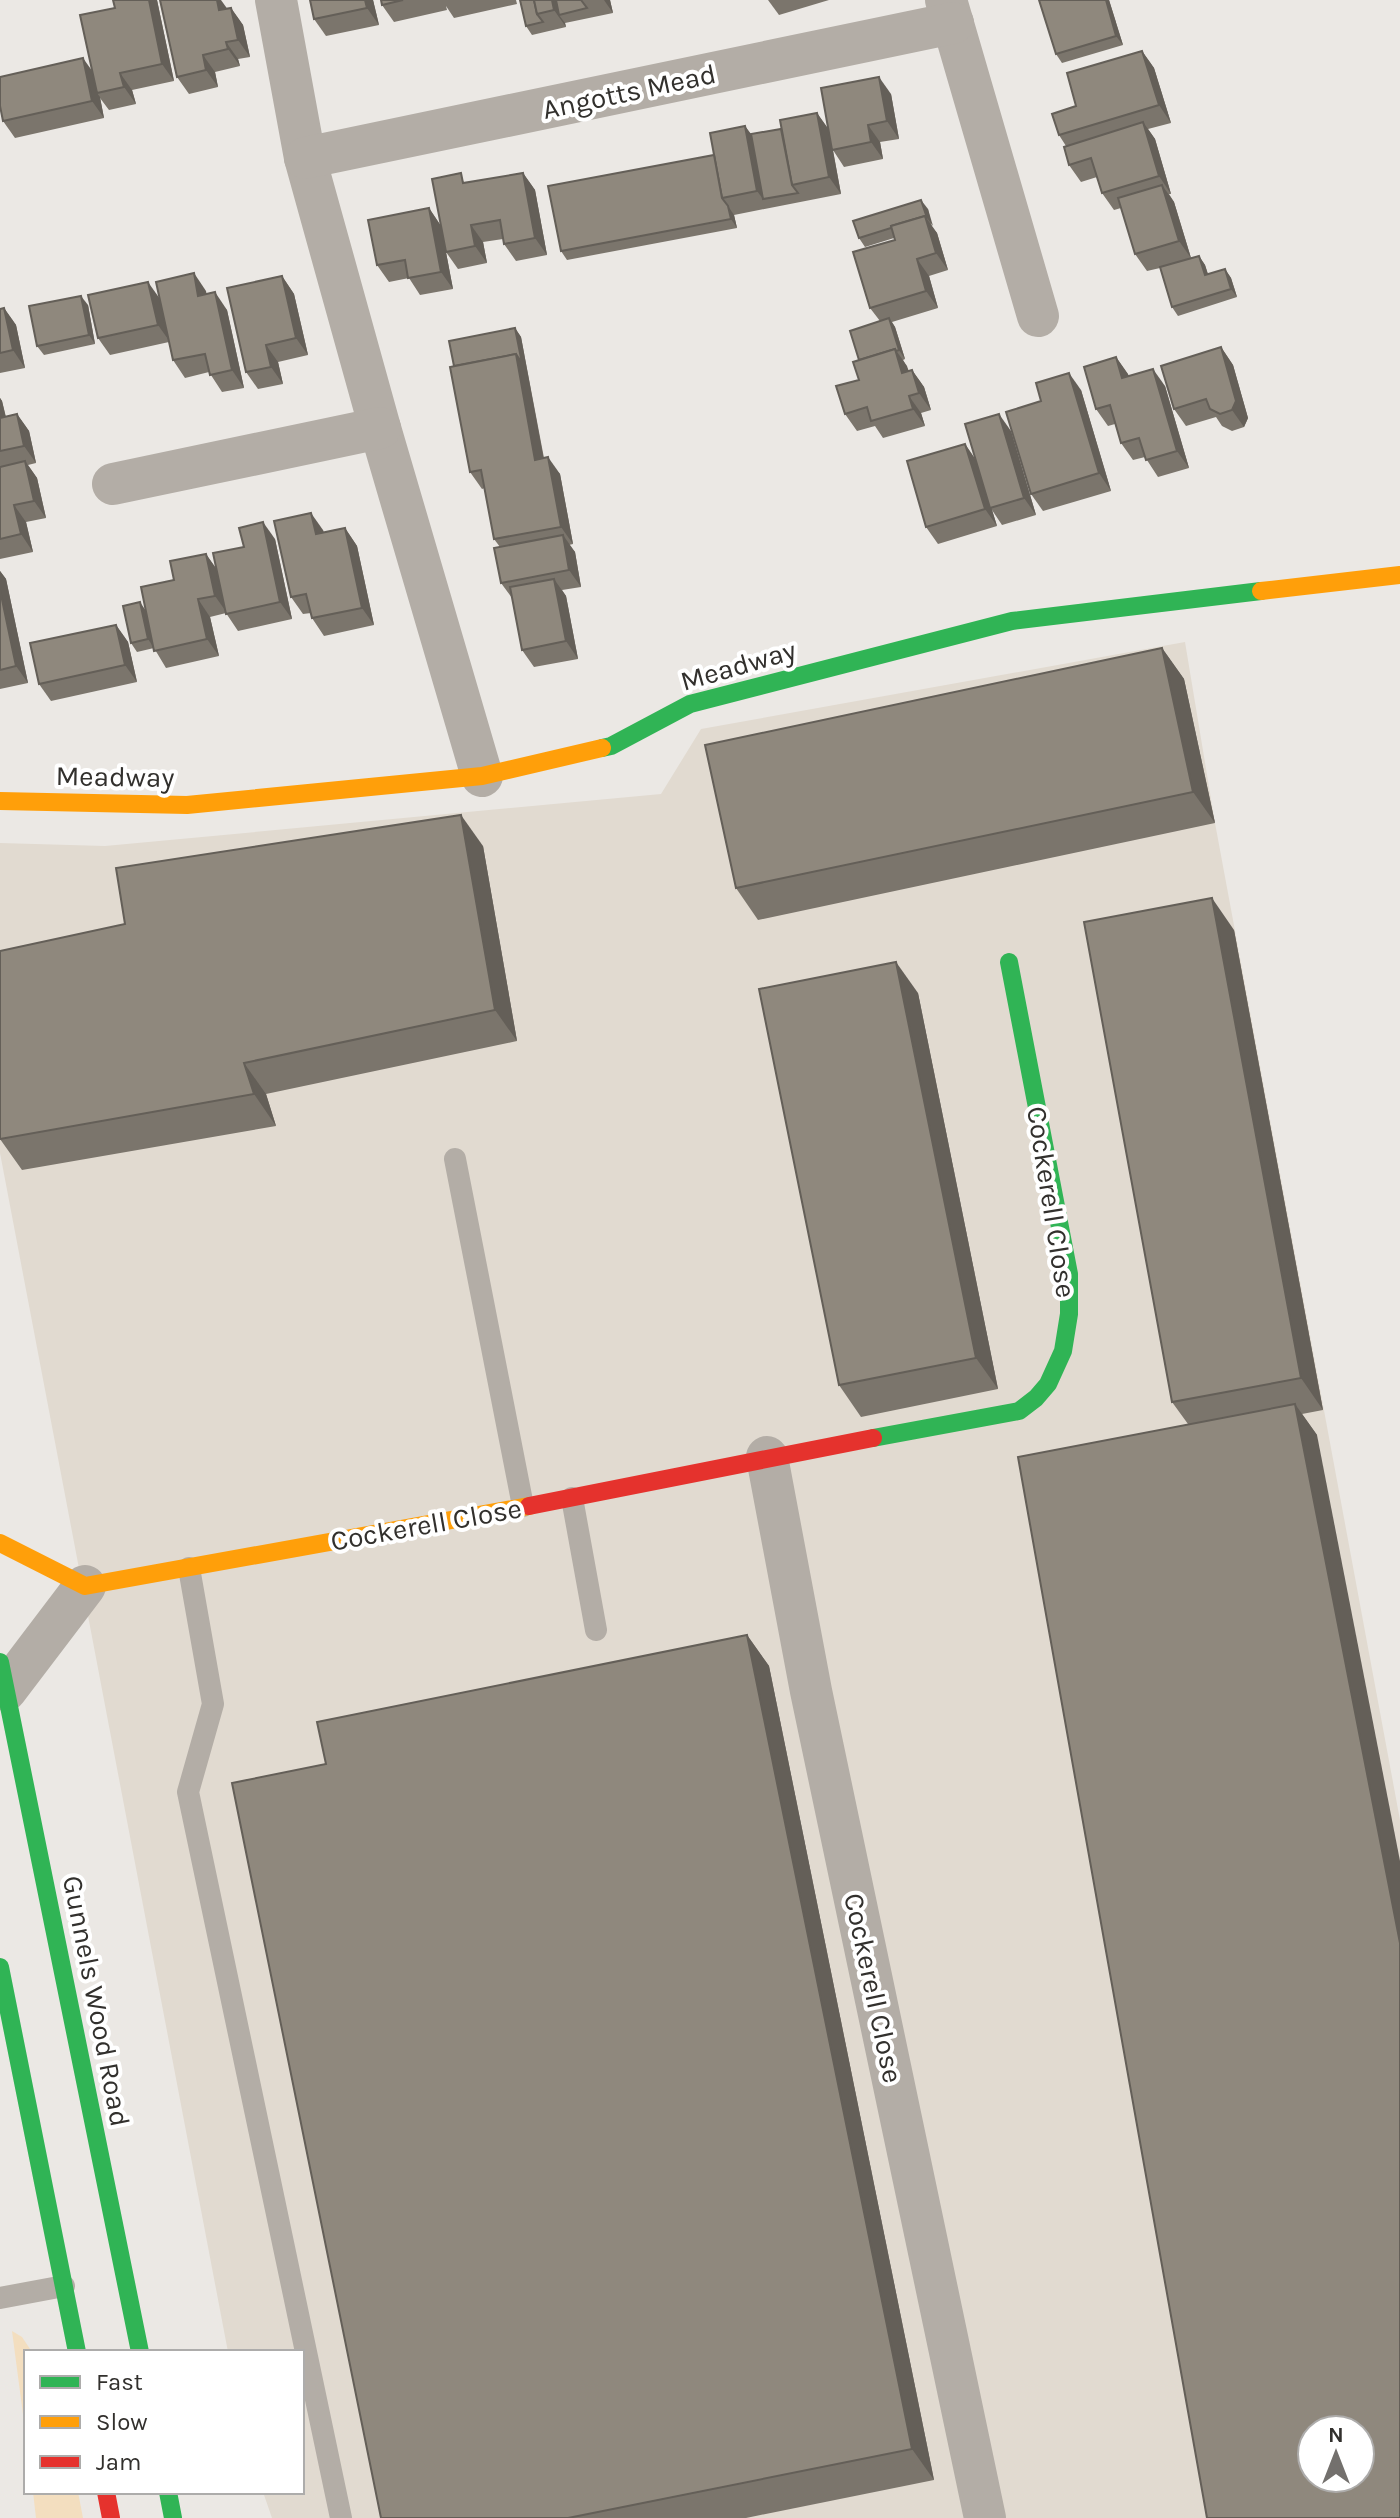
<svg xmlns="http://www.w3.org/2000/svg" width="1400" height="2518" viewBox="0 0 1400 2518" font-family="Karla,sans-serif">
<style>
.built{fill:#e1dad0;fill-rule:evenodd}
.green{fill:#f3debf}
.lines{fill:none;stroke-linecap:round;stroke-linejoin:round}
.lane{stroke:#b3ada6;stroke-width:22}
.street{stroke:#b3ada6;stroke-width:42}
.fast{stroke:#30b455;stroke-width:18}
.slow{stroke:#ff9f0a;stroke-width:18}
.jam{stroke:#e5322d;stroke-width:18}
.wall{fill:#7b756c}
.shaded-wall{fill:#645f58}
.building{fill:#8f887d;stroke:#645f58;stroke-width:2;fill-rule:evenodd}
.labels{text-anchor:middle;stroke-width:8;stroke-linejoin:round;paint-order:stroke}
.street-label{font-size:28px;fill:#32302d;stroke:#fff}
</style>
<rect width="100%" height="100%" fill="#ebe8e4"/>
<path class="built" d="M 1185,642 L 1215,823 L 1400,1820 L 1400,2518 L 272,2518 L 263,2492 L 302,2492 L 302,2352 L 228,2352 L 0,1153 L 0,843 L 105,846 L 661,794 L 701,729 ZM 1312,2430 L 1360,2430 L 1360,2478 L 1312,2478 Z"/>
<g class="green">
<path d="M 12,2331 L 22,2337 L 32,2352 L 26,2352 L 26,2437 Z"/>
<path d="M 33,2492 L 78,2492 L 83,2518 L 36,2518 Z"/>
</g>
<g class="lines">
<g class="lane">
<path d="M 455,1159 L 523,1506"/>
<path d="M 572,1498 L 596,1630"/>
<path d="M 189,1568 L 213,1704 L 188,1792 L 341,2518"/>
<path d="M 0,2298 L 64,2286"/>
</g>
<g class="street">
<path d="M 276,0 L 305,158 L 380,428 L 482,776"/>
<path d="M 946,0 L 1038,316"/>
<path d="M 305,158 L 953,23"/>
<path d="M 113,484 L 380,428"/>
<path d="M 767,1457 L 811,1691 L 985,2518"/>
<path d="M 6,1690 L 85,1586"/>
</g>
<g class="fast">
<path d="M 602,748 L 611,746 L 690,704 L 1012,621 L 1261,591"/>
<path d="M 873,1438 L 1019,1411 L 1036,1398 L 1048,1384 L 1063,1351 L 1069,1314 L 1069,1274 L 1009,962"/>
<path d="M 0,1662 L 140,2352"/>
<path d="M 0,1967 L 77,2352"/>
<path d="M 168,2492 L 173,2518"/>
</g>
<g class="slow">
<path d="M 1261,591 L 1400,575"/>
<path d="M 0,801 L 187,805 L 482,776 L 602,748"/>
<path d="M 0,1543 L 85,1586 L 529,1506"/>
</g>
<g class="jam">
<path d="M 529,1506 L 873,1438"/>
<path d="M 106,2492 L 111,2518"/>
</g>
</g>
<g class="wall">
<path d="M 157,0 L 174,81 L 132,90 L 136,104 L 109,110 L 100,98 L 104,118 L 15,138 L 3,121 L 92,71 Z"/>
<path d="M 373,0 L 379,25 L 326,36 L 314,19 Z"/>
<path d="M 381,0 L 516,0 L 517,4 L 454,18 L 446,6 L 447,10 L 394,22 L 382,5 Z"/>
<path d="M 520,0 L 610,0 L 613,13 L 565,23 L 566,27 L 532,35 L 526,26 Z"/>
<path d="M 768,0 L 829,0 L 779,15 Z"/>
<path d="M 1039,0 L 1109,0 L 1123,45 L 1062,63 L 1056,54 Z"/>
<path d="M 226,7 L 227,9 L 231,8 L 243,25 L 250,57 L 238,59 L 240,66 L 215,72 L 218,87 L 189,94 L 177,77 Z"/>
<path d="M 1142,51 L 1154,68 L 1171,123 L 1148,129 L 1155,139 L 1171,194 L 1169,194 L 1174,202 L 1191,258 L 1199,256 L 1205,265 L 1208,274 L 1225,269 L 1231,278 L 1237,297 L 1178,316 L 1172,307 L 1160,268 L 1147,271 L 1135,254 L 1121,208 L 1114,210 L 1102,193 L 1097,177 L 1081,182 L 1069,165 L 1066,146 L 1059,135 L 1076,106 Z"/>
<path d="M 891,94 L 899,139 L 880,142 L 883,159 L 844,167 L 833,150 L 841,194 L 734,215 L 737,228 L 567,260 L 561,251 L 714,155 L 745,126 L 751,134 L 781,129 L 817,113 L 829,130 Z"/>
<path d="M 523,173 L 535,190 L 547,255 L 516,261 L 504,244 L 503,239 L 483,242 L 487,263 L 458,269 L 446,252 Z"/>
<path d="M 429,208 L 441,226 L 453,289 L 420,295 L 409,278 L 389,282 L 377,265 Z"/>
<path d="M 928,209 L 932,227 L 937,233 L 948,270 L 929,276 L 938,308 L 892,322 L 895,327 L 905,359 L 903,360 L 909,371 L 912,370 L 924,387 L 931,410 L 921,413 L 925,426 L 883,438 L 875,426 L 857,431 L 845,414 L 859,380 L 859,360 L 880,321 L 870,308 L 895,240 L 894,238 L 865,247 L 859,238 Z"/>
<path d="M 282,276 L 294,294 L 308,355 L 278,362 L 283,384 L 258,389 L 246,372 Z"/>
<path d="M 206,291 L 206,294 L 227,310 L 244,388 L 222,392 L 209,372 L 185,378 L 173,360 L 169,342 L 110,355 L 98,338 L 159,297 Z"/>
<path d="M 88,305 L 95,344 L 44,355 L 37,346 Z"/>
<path d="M 4,308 L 16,325 L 25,368 L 0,373 L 0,309 Z"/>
<path d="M 515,328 L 521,337 L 544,458 L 560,474 L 573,544 L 569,545 L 575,552 L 581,587 L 562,590 L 566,596 L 578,659 L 534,667 L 522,650 L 512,598 L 501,583 L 500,547 L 494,539 L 485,488 L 482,489 L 470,472 L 454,366 Z"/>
<path d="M 1221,347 L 1233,365 L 1248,418 L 1244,427 L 1232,431 L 1222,426 L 1216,417 L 1186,426 L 1174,409 Z"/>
<path d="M 1116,357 L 1129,376 L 1165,386 L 1189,468 L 1158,477 L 1145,457 L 1133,460 L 1121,443 L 1115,424 L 1108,426 L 1096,409 Z"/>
<path d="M 1081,390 L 1111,491 L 1043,511 L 1031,494 L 1041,401 Z"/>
<path d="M 0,398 L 2,401 L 6,417 L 17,414 L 29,431 L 36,463 L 28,465 L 37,478 L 46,518 L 26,522 L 33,552 L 0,559 Z"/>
<path d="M 1011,431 L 1036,515 L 1002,525 L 992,510 L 997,526 L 938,544 L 926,527 L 965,444 L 976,460 Z"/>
<path d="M 345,528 L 357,546 L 374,625 L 324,636 L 312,618 L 311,613 L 303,614 L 291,597 L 323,530 L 324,533 Z"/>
<path d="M 275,539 L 292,619 L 238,631 L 226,613 L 210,617 L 219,656 L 166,668 L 154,648 L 137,652 L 131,643 L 146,611 L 174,580 L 206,554 L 216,569 Z"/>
<path d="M 0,571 L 6,579 L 28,683 L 0,689 Z"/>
<path d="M 116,625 L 128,642 L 137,682 L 51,701 L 39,684 Z"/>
<path d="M 1162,648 L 1184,679 L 1215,823 L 758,920 L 736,888 Z"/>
<path d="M 483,846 L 517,1041 L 266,1094 L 276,1126 L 22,1170 L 0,1139 Z"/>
<path d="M 1234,930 L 1323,1410 L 1302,1414 L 1317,1435 L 1188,1424 L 1172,1402 Z"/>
<path d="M 918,993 L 998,1389 L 861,1417 L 839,1385 Z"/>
<path d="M 747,1635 L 769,1666 L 934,2480 L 746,2518 L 381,2518 L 326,1764 Z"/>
</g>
<g class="shaded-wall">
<path d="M 149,0 L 157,0 L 174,81 L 162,64 Z"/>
<path d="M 217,0 L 221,0 L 226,7 L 231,27 L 219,10 Z"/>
<path d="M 365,0 L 373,0 L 379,25 L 367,8 Z"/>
<path d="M 552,0 L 560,0 L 559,15 L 565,23 L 566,27 L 554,10 Z"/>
<path d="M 604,0 L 610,0 L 613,13 Z"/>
<path d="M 1106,0 L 1109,0 L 1123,45 L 1116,36 Z"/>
<path d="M 231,8 L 243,25 L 250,57 L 238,40 Z"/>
<path d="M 226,42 L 238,59 L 240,66 L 228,49 Z"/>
<path d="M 1142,51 L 1154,68 L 1171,123 L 1159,105 Z"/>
<path d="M 203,55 L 215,72 L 218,87 L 206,70 Z"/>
<path d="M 83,58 L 95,75 L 97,93 L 100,97 L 104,118 L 92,101 Z"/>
<path d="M 120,73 L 132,90 L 136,104 L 124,87 Z"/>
<path d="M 879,77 L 891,94 L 899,139 L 887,121 Z"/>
<path d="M 817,113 L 829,130 L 841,194 L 829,177 Z"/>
<path d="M 1143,122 L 1155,139 L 1171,194 L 1159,176 Z"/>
<path d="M 868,125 L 880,142 L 883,159 L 871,142 Z"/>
<path d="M 745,126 L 757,143 L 763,199 L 757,191 Z"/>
<path d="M 523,173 L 535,190 L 547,255 L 535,238 Z"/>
<path d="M 1162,185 L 1174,202 L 1191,258 L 1179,241 Z"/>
<path d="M 921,200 L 928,209 L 933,226 L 927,218 Z"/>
<path d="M 728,206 L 734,215 L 737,228 L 731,219 Z"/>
<path d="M 429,208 L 441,226 L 453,289 L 441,272 Z"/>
<path d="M 925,216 L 937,233 L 948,270 L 936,253 Z"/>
<path d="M 471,225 L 483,242 L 487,263 L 475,246 Z"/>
<path d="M 1199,256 L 1205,265 L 1211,284 L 1205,275 Z"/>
<path d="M 917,259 L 929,276 L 938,308 L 926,291 Z"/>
<path d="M 1225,269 L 1231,278 L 1237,297 L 1231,289 Z"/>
<path d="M 194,273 L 206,291 L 210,313 L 198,296 Z"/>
<path d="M 282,276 L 294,294 L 308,355 L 296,338 Z"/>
<path d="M 148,282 L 160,299 L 170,342 L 158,325 Z"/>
<path d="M 215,292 L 227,310 L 244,388 L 232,370 Z"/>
<path d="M 81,296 L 88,305 L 95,344 L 89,335 Z"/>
<path d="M 4,308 L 16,325 L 25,368 L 13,350 Z"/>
<path d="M 889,318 L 895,327 L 905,359 L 899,350 Z"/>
<path d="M 515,328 L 521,337 L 547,477 L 535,460 L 516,354 Z"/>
<path d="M 266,345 L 278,362 L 283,384 L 271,367 Z"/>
<path d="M 1221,347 L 1233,365 L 1248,418 L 1244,427 L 1232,410 Z"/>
<path d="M 895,349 L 907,366 L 914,390 L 902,373 Z"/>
<path d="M 1116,357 L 1128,374 L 1134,395 L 1122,378 Z"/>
<path d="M 1153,369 L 1165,386 L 1189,468 L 1177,451 Z"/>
<path d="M 912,370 L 924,387 L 931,410 L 919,393 Z"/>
<path d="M 1069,373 L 1081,390 L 1111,491 L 1099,473 Z"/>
<path d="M 909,396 L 921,413 L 925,426 L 913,409 Z"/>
<path d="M 0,398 L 2,401 L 10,436 L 0,421 Z"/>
<path d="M 17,414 L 29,431 L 36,463 L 24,446 Z"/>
<path d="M 999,414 L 1011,431 L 1036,515 L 1024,498 Z"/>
<path d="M 965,444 L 977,462 L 997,526 L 985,509 Z"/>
<path d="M 548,457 L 560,474 L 573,544 L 561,527 Z"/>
<path d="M 25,461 L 37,478 L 46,518 L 34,501 Z"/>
<path d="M 14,505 L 26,522 L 33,552 L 21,534 Z"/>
<path d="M 311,513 L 323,530 L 328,552 L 316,534 Z"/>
<path d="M 263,522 L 275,539 L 292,619 L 280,602 Z"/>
<path d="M 345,528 L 357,546 L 374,625 L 362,608 Z"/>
<path d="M 563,535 L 575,552 L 581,587 L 569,570 Z"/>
<path d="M 206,554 L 218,571 L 227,613 L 215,596 Z"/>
<path d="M 0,571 L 6,579 L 28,683 L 16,666 L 0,590 Z"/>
<path d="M 554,579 L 566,596 L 578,659 L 566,641 Z"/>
<path d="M 198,599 L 210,617 L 219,656 L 207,639 Z"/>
<path d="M 140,602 L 146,611 L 154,648 L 148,639 Z"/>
<path d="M 116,625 L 128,642 L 137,682 L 125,665 Z"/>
<path d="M 1162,648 L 1184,679 L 1215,823 L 1193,792 Z"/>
<path d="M 461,815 L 483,846 L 517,1041 L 495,1010 Z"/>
<path d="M 1212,898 L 1234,930 L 1323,1410 L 1301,1378 Z"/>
<path d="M 896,962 L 918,993 L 998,1389 L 976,1358 Z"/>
<path d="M 244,1063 L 266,1094 L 276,1126 L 254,1094 Z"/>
<path d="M 1295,1404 L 1317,1435 L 1400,1861 L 1400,1943 Z"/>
<path d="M 747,1635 L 769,1666 L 934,2480 L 912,2449 Z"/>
</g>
<g class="building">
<path d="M 113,0 L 149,0 L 162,64 L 120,73 L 124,87 L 97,93 L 80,15 L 115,8 Z"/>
<path d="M 160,0 L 217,0 L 219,10 L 231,8 L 238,40 L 226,42 L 228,49 L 203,55 L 206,70 L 177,77 Z"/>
<path d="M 310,0 L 365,0 L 367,8 L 314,19 Z"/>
<path d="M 381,0 L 403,0 L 382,5 Z"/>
<path d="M 520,0 L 534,0 L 537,14 L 543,22 L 526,26 Z"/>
<path d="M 534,0 L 552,0 L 554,10 L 537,14 Z"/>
<path d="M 556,0 L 581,0 L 587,8 L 559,15 Z"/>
<path d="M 1039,0 L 1106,0 L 1116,36 L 1056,54 Z"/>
<path d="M 1142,51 L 1159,105 L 1059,135 L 1052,114 L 1076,106 L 1067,73 Z"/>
<path d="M 83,58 L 92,101 L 3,121 L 0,106 L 0,77 Z"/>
<path d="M 879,77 L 887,121 L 868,125 L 871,142 L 832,150 L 821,88 Z"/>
<path d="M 817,113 L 829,177 L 792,185 L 780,120 Z"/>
<path d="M 1143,122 L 1159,176 L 1102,193 L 1091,158 L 1069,165 L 1064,147 Z"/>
<path d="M 745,126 L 757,191 L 722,198 L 710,133 Z"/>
<path d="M 781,129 L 792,185 L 798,193 L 763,199 L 751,134 Z"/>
<path d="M 714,155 L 722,198 L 728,206 L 731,219 L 561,251 L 548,186 Z"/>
<path d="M 461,173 L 463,183 L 523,173 L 535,238 L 504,244 L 500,220 L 471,225 L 475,246 L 446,252 L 432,179 Z"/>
<path d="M 1162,185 L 1179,241 L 1135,254 L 1118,198 Z"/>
<path d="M 921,200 L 927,218 L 925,216 L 891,226 L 891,228 L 859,238 L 853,221 Z"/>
<path d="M 429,208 L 441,272 L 408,278 L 405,260 L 377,265 L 368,220 Z"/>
<path d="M 925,216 L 936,253 L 917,259 L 926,291 L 870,308 L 853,252 L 895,240 L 891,226 Z"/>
<path d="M 1199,256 L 1205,275 L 1225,269 L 1231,289 L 1172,307 L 1160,267 Z"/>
<path d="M 194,273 L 198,296 L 215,292 L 232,370 L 210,375 L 205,354 L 173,360 L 156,282 Z"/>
<path d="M 282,276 L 296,338 L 266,345 L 271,367 L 246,372 L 227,288 Z"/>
<path d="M 148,282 L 158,325 L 98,338 L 88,295 Z"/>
<path d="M 81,296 L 89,335 L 37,346 L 29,306 Z"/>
<path d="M 4,308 L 13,350 L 0,353 L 0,309 Z"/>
<path d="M 889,318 L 899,350 L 896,351 L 895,349 L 859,360 L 850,331 Z"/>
<path d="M 515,328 L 522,363 L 516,354 L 454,366 L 449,341 Z"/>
<path d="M 1221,347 L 1236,401 L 1232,410 L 1220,414 L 1210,409 L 1206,399 L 1174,409 L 1161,366 Z"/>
<path d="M 895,349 L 902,373 L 912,370 L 919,393 L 909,396 L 913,409 L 871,421 L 867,407 L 845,414 L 836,386 L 859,380 L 853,362 Z"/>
<path d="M 516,354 L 535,460 L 548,457 L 561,527 L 494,539 L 481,470 L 470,472 L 450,367 Z"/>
<path d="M 1116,357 L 1122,378 L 1153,369 L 1177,451 L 1146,460 L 1139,438 L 1121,443 L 1110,405 L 1096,409 L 1084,367 Z"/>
<path d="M 1069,373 L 1099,473 L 1031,494 L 1006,412 L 1041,401 L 1036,383 Z"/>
<path d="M 17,414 L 24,446 L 0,451 L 0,418 Z"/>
<path d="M 999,414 L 1024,498 L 990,508 L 965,424 Z"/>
<path d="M 965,444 L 985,509 L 926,527 L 907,461 Z"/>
<path d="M 25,461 L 34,501 L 14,505 L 21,534 L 0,539 L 0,467 Z"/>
<path d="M 311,513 L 316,534 L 345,528 L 362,608 L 312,618 L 306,594 L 291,597 L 274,521 Z"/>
<path d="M 263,522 L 280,602 L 226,614 L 213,553 L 244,547 L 239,528 Z"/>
<path d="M 563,535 L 569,570 L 501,583 L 494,548 Z"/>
<path d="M 206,554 L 215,596 L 198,599 L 207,639 L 154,651 L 141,587 L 174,580 L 170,561 Z"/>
<path d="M 554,579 L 566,641 L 522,650 L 510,587 Z"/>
<path d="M 0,590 L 16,666 L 0,670 Z"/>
<path d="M 140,602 L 148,639 L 131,643 L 123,606 Z"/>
<path d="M 116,625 L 125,665 L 39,684 L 30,643 Z"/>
<path d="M 1162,648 L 1193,792 L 736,888 L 705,745 Z"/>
<path d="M 461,815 L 495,1010 L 244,1063 L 254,1094 L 0,1139 L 0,951 L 125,924 L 116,868 Z"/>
<path d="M 1212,898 L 1301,1378 L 1172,1402 L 1084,922 Z"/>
<path d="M 896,962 L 976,1358 L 839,1385 L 759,989 Z"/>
<path d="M 1295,1404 L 1400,1943 L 1400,2518 L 1207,2518 L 1018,1457 ZM 1312,2430 L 1360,2430 L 1360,2478 L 1312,2478 Z"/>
<path d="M 747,1635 L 912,2449 L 568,2518 L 381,2518 L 232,1783 L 326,1764 L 317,1722 Z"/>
</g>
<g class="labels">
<g class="street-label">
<text transform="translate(629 91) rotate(-12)" y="10">Angotts Mead</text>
<text transform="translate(738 665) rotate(-16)" y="10">Meadway</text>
<text transform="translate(115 776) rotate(1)" y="10">Meadway</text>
<text transform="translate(1052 1202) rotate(81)" y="10">Cockerell Close</text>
<text transform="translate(426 1524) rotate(-10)" y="10">Cockerell Close</text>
<text transform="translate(874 1988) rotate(78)" y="10">Cockerell Close</text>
<text transform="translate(97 2001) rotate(79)" y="10">Gunnels Wood Road</text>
</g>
</g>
<rect x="24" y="2350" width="280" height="144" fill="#ffffff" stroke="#adacab" stroke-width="2"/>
<rect x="40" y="2376" width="40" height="12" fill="#30b455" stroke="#adacab" stroke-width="2"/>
<text x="96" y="2390" font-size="24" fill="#32302d">Fast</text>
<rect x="40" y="2416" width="40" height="12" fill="#ff9f0a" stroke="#adacab" stroke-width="2"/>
<text x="96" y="2430" font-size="24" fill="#32302d">Slow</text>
<rect x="40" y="2456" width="40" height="12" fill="#e5322d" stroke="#adacab" stroke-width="2"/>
<text x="96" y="2470" font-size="24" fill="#32302d">Jam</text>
<g transform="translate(1336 2454)"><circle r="38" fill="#ffffff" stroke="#adacab" stroke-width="2"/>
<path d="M0-6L14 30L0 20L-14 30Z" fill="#73706d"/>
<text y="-12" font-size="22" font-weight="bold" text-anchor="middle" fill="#32302d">N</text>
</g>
</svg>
